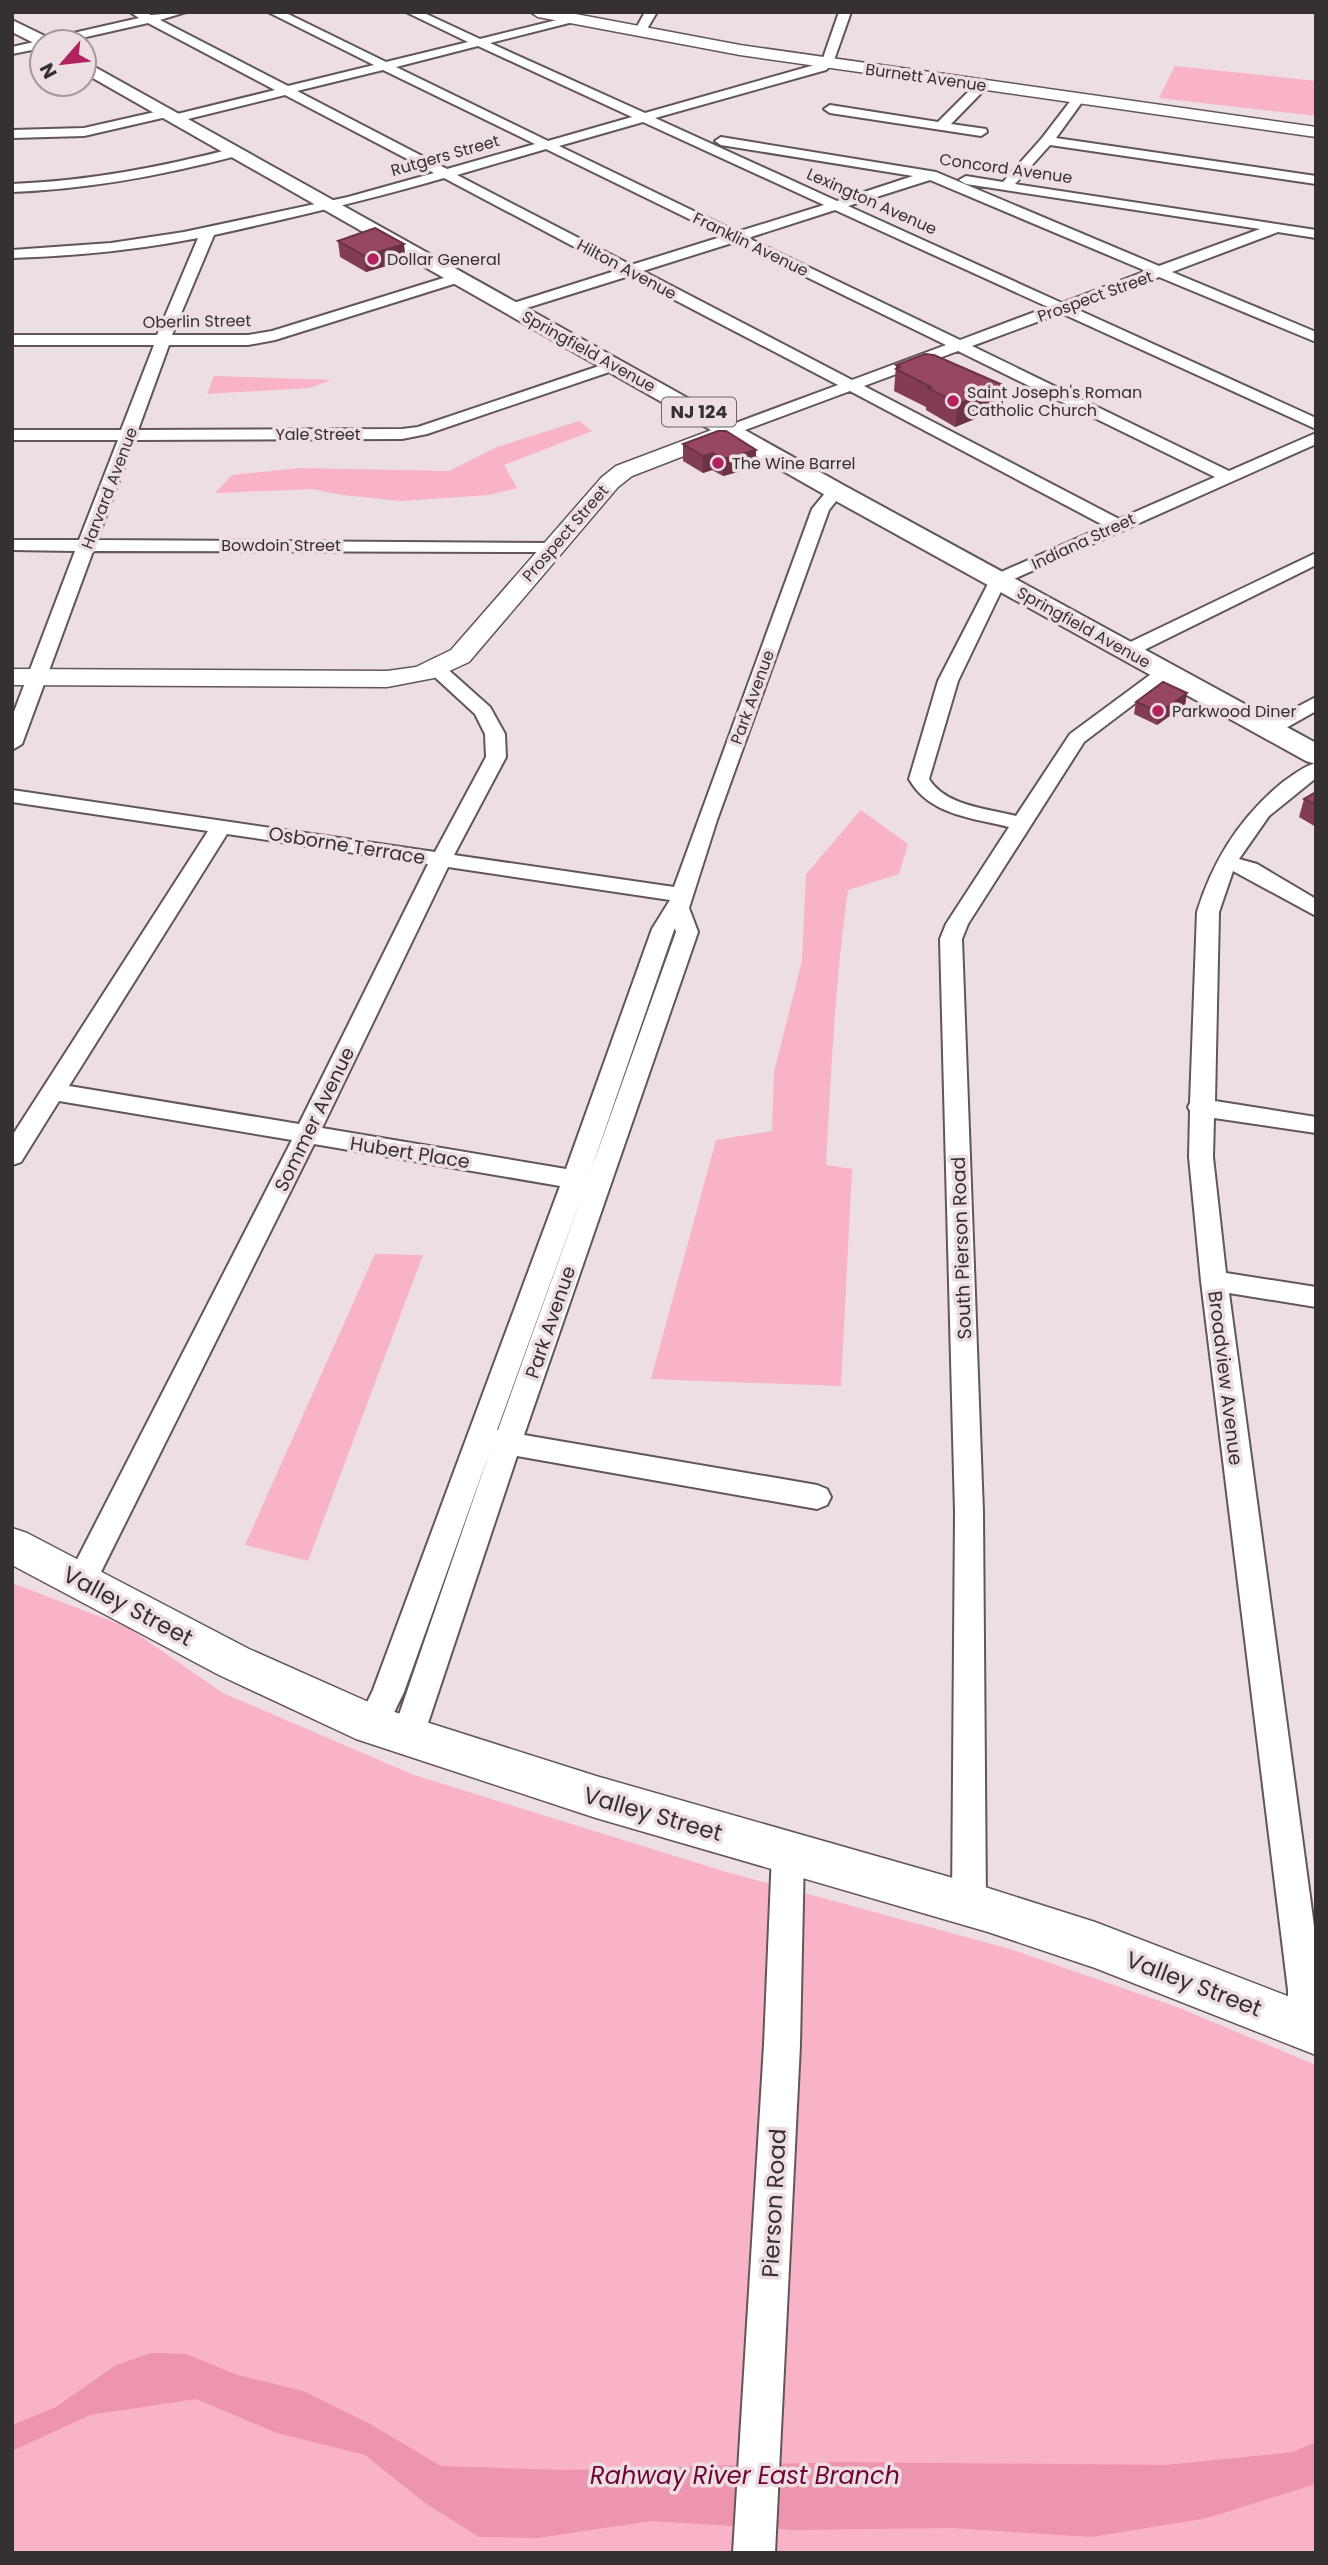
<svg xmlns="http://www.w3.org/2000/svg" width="1328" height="2565" viewBox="0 0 1328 2565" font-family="Poppins,sans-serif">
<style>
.green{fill:#f9b3c6}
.water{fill:#ed95ae}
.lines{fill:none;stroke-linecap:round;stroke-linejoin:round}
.street-casing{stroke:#625659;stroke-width:4}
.secondary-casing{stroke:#625659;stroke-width:3}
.primary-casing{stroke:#625659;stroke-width:4}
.street{fill:#fff;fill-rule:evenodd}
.secondary{fill:#fff;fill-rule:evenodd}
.primary{fill:#fff;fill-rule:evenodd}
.wall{fill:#823d53}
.shaded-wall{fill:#6a3244}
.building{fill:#974761;stroke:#6a3244;stroke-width:2}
.poi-dot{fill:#b0235e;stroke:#ecdee1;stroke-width:2.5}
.labels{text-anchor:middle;stroke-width:7;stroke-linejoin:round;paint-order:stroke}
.far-street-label{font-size:16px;fill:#353031;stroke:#ecdee1}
.far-poi-label{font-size:16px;fill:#353031;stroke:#ecdee1;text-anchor:start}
.shield{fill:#ecdee1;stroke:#6c6466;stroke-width:2}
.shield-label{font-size:18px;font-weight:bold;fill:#353031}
.street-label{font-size:19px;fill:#353031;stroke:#ecdee1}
.near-street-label{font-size:23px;fill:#353031;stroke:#ecdee1}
.near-water-label{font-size:24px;font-style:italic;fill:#6f0336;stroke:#ecdee1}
</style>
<rect width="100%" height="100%" fill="#ecdee1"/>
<g class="green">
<path d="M 1175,66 L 1316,81 L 1316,116 L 1159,98 Z"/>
<path d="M 214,376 L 331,380 L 309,388 L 207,394 Z"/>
<path d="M 579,421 L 592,431 L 504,465 L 517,488 L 489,495 L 401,501 L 342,495 L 312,489 L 215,493 L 232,475 L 300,468 L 449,471 L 497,447 Z"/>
<path d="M 861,810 L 908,844 L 899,874 L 848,890 C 835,981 831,1073 826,1165 L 852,1169 L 841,1386 L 651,1379 L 716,1140 L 772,1131 L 774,1072 L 802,961 L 806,874 Z"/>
<path d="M 375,1254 L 423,1255 L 308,1561 L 245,1545 Z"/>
<path d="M 12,1583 L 127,1627 L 223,1693 L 414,1775 L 723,1871 L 1010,1949 L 1177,2007 L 1316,2065 L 1316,2553 L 12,2553 Z"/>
</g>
<path class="water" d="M 151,2353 L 186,2354 L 238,2375 L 303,2391 L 370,2424 L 441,2466 L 566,2470 L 841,2462 L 1165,2465 L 1293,2452 L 1316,2442 L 1316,2484 L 1207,2518 L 1092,2537 L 951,2528 L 796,2530 L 652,2521 L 537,2538 L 479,2537 L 425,2503 L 365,2455 L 277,2433 L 196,2399 L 90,2415 L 12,2451 L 12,2425 L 56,2407 L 116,2365 Z"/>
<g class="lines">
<defs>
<g id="street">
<path d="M 130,12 L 145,12 L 151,15 L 186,12 L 160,20 L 288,86 L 374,65 L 268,12 L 284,12 L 386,62 L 468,42 L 406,12 L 422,12 L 480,39 L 573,16 L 577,17 L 577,21 L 490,43 L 645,113 L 818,64 L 822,61 L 839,12 L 851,12 L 833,63 L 826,70 L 655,118 L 837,201 L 913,176 L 721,145 L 715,141 L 721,137 L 936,172 L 1159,266 L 1260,229 L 966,184 L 959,180 L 966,176 L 1003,182 L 1042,138 L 1075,95 L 1079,94 L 1085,98 L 1056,138 L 1316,176 L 1316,184 L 1050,145 L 1015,184 L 1316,230 L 1316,238 L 1278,232 L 1172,272 L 1316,332 L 1316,342 L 1159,277 L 1074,308 L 1316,418 L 1316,429 L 1061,313 L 972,346 L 1229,471 L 1316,433 L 1316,444 L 1005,583 L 958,681 L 929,779 C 945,806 989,809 1016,816 L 1070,734 L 1158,669 L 1165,667 L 1175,673 L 1084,742 L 968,924 L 962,939 L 983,1512 L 986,1905 L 981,1916 L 969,1921 L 957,1916 L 952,1905 L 955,1512 L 940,939 L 946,924 L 1009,827 C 973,818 929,815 909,779 L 938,681 L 992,576 L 1105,526 L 850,391 L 737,433 L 725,433 L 723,430 L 725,427 L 838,385 L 629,276 L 517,311 L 507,311 L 505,308 L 507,305 L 618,270 L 444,178 C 368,200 291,218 214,235 L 172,335 L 248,335 L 272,331 L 453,275 L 458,274 L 465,278 L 463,281 L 275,340 L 248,345 L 169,345 L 138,430 L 402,429 L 418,427 L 608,363 L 618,363 L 621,366 L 618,369 L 427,434 L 402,439 L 134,440 L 97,540 L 550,543 L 556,544 L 559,548 L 556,552 L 93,551 L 22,744 L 12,750 L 12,717 L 75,551 L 12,550 L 12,540 L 79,540 L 118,440 L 12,440 L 12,430 L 121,430 L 154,345 L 12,345 L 12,335 L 157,335 L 198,238 C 137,250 75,256 12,258 L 12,250 L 111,243 L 184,232 L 348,197 L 434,173 L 285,95 L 176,122 L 172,121 L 171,116 L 84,136 L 12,138 L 12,130 L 84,128 L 168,109 L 172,110 L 173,115 L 275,90 L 148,23 L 64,42 L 42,42 L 42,48 L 12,54 L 12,47 L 139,18 ZM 478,46 L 632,117 L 548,141 L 396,67 ZM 383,70 L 535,144 L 447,169 L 297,91 ZM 643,122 L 824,205 L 737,232 L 559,146 ZM 546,149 L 724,236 L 631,265 L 457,175 ZM 930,180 L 1146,271 L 1062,303 L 848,206 ZM 835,210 L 1048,307 L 960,340 L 748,238 ZM 735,242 L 946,345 L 852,380 L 643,271 ZM 958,351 L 1215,477 L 1119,519 L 864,386 Z"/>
<path d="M 645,12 L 657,12 L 644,34 L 636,34 L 634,32 Z"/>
<path d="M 982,81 L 986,82 L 986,88 L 951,124 L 986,129 L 987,132 L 981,136 L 830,113 L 824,109 L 830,105 L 938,122 L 978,82 Z"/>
<path d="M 235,148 L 240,149 L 240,155 C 164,175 90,189 12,192 L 12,184 C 89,181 161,167 235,148 Z"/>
<path d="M 836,486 L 844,491 L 829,510 L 717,820 L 689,908 L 698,932 L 524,1435 L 817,1485 L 827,1489 L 831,1497 L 827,1505 L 817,1509 L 517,1456 L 423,1738 L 418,1748 L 407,1752 L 396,1748 L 391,1738 L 490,1451 L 404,1692 L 383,1735 L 372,1739 L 361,1735 L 356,1725 L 373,1690 L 560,1186 L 314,1144 L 92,1590 L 81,1594 L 70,1590 L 66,1581 L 292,1140 L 59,1101 L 21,1162 L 12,1165 L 12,1136 L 208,831 L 12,802 L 12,790 L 435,852 L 486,757 L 485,734 L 475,714 L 426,669 L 436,663 L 443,665 L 490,707 L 505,734 L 506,757 L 454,855 L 674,887 L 812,509 L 830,487 ZM 227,834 L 428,864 L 299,1124 L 69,1086 ZM 448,867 L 670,900 L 652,929 L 566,1169 L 322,1128 ZM 675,928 L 676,932 L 590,1173 L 674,930 ZM 584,1190 L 498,1430 L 497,1430 Z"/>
<path d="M 1316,553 L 1316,565 L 1134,655 L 1127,657 L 1118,651 L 1120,647 Z"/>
<path d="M 1316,697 L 1316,711 L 1277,733 L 1263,733 L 1260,729 L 1263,725 Z"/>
<path d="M 1316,763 L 1316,778 L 1269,816 L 1239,859 L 1257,864 L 1316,899 L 1316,916 L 1233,871 L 1219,912 L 1215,1101 L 1316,1117 L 1316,1133 L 1214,1118 L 1213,1157 L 1226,1273 L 1316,1287 L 1316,1307 L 1229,1293 L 1316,1941 L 1316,2039 L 1305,2043 L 1293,2038 L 1288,2026 L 1288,1990 L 1201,1281 L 1189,1157 L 1190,1111 L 1188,1107 L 1190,1103 L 1197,912 C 1213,860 1240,817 1283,782 C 1293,775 1304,766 1316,763 Z"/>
<path d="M 788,1838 L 800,1842 L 804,1853 L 800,2045 L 775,2553 L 733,2553 L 764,2045 L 772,1853 L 776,1842 Z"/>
</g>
<g id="secondary">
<path d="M 530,12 L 565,12 L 740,45 L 1316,127 L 1316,137 L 740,55 L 538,17 Z"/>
<path d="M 730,423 L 738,425 L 741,430 L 738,435 L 632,476 L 618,487 L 469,662 L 434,678 L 387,687 L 12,685 L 12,669 L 387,671 L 416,667 L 451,650 L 602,477 L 616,466 Z"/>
<path d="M 12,1528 L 27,1533 L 249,1649 L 382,1708 L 596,1776 L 988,1888 L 1095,1922 L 1316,2007 L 1316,2055 L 1095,1968 L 988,1932 L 596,1818 L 356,1739 L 219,1675 L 12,1565 Z"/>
</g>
<g id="primary">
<path d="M 12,20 L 49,38 L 52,42 L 42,42 L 42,47 L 12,32 Z"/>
<path d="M 84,61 L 845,486 L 1316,743 L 1316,764 L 1306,761 L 827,496 L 84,73 Z"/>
</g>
</defs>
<use href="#street" class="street-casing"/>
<use href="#secondary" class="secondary-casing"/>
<use href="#primary" class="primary-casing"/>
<use href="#street" class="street"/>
<use href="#secondary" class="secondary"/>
<use href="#primary" class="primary"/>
</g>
<g class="wall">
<path d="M 338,241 L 406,260 L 366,272 L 340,257 Z"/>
<path d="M 896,365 L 1005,386 L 1002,408 L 955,427 L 926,410 L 926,407 L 894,391 Z"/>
<path d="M 683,444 L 756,450 L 756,467 L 723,476 L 712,470 L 703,473 L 683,461 Z"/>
<path d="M 1187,693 L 1185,705 L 1157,725 L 1134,714 L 1136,702 Z"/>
<path d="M 1316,792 L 1316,827 L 1299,817 L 1304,799 Z"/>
</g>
<g class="shaded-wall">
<path d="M 404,244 L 406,260 L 366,272 L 365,256 Z"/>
<path d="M 1005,386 L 1002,408 L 955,427 L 958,404 Z"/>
<path d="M 756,450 L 756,467 L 723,476 L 723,459 Z"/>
<path d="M 713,453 L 712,470 L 703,473 L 703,456 Z"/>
<path d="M 1187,693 L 1185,705 L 1157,725 L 1160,712 Z"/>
</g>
<g class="building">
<path d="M 375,228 L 404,244 L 365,256 L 338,241 Z"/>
<path d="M 925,354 L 934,355 L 1005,386 L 958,404 L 928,388 L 931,387 L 896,369 L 900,367 L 896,365 Z"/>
<path d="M 718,431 L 726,431 L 756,450 L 723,459 L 713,453 L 703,456 L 683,444 Z"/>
<path d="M 1163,682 L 1187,693 L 1160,712 L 1136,702 Z"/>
<path d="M 1316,792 L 1316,805 L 1304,799 Z"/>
</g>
<g class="poi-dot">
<circle cx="373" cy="259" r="7"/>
<circle cx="953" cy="401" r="7"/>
<circle cx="718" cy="463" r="7"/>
<circle cx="1158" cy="711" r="7"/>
</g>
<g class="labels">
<g class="far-street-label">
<text transform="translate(926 77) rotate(8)" y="6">Burnett Avenue</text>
<text transform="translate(445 155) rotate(-16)" y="6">Rutgers Street</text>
<text transform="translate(1006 168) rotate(8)" y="6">Concord Avenue</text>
<text transform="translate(872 201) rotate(24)" y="6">Lexington Avenue</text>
<text transform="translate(751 244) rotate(26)" y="6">Franklin Avenue</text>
<text transform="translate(627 269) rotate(28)" y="6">Hilton Avenue</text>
<text transform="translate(1095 296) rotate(-20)" y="6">Prospect Street</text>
<text transform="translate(197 321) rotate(-1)" y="6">Oberlin Street</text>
<text transform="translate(589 351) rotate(29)" y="6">Springfield Avenue</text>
<text x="318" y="440">Yale Street</text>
<text transform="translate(109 488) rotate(-69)" y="6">Harvard Avenue</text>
<text transform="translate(565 533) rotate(-49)" y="6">Prospect Street</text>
<text transform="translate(1083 541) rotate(-25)" y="6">Indiana Street</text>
<text x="281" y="551">Bowdoin Street</text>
<text transform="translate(1084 627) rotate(29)" y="6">Springfield Avenue</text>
<text transform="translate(752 697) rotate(-70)" y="6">Park Avenue</text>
</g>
<g class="far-poi-label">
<text x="387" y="265">Dollar General</text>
<text x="967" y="398">Saint Joseph's Roman<tspan x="967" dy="18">Catholic Church</tspan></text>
<text x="732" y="469">The Wine Barrel</text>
<text x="1172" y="717">Parkwood Diner</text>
</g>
<rect class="shield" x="662" y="397.5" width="74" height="29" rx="5"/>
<g class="shield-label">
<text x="699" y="418">NJ 124</text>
</g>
<g class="street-label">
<text transform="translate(347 845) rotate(9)" y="7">Osborne Terrace</text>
<text transform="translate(314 1119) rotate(-64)" y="7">Sommer Avenue</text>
<text transform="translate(410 1152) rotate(9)" y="7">Hubert Place</text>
<text transform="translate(961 1248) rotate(-92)" y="7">South Pierson Road</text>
<text transform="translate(550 1322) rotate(-71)" y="7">Park Avenue</text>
<text transform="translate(1226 1378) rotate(83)" y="7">Broadview Avenue</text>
</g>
<g class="near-street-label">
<text transform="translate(128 1606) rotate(28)" y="8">Valley Street</text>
<text transform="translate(653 1814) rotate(16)" y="8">Valley Street</text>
<text transform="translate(1194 1984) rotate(21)" y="8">Valley Street</text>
<text transform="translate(774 2203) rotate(-87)" y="8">Pierson Road</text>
</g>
<g class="near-water-label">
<text x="745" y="2484">Rahway River East Branch</text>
</g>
</g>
<rect width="1328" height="2565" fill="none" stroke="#353031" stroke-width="28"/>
<g transform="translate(63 63) rotate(242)"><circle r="33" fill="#ecdee1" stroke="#a3989b" stroke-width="2"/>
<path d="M0-5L12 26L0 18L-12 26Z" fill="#b0235e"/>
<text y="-10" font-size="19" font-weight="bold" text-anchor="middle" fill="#353031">N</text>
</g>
</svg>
